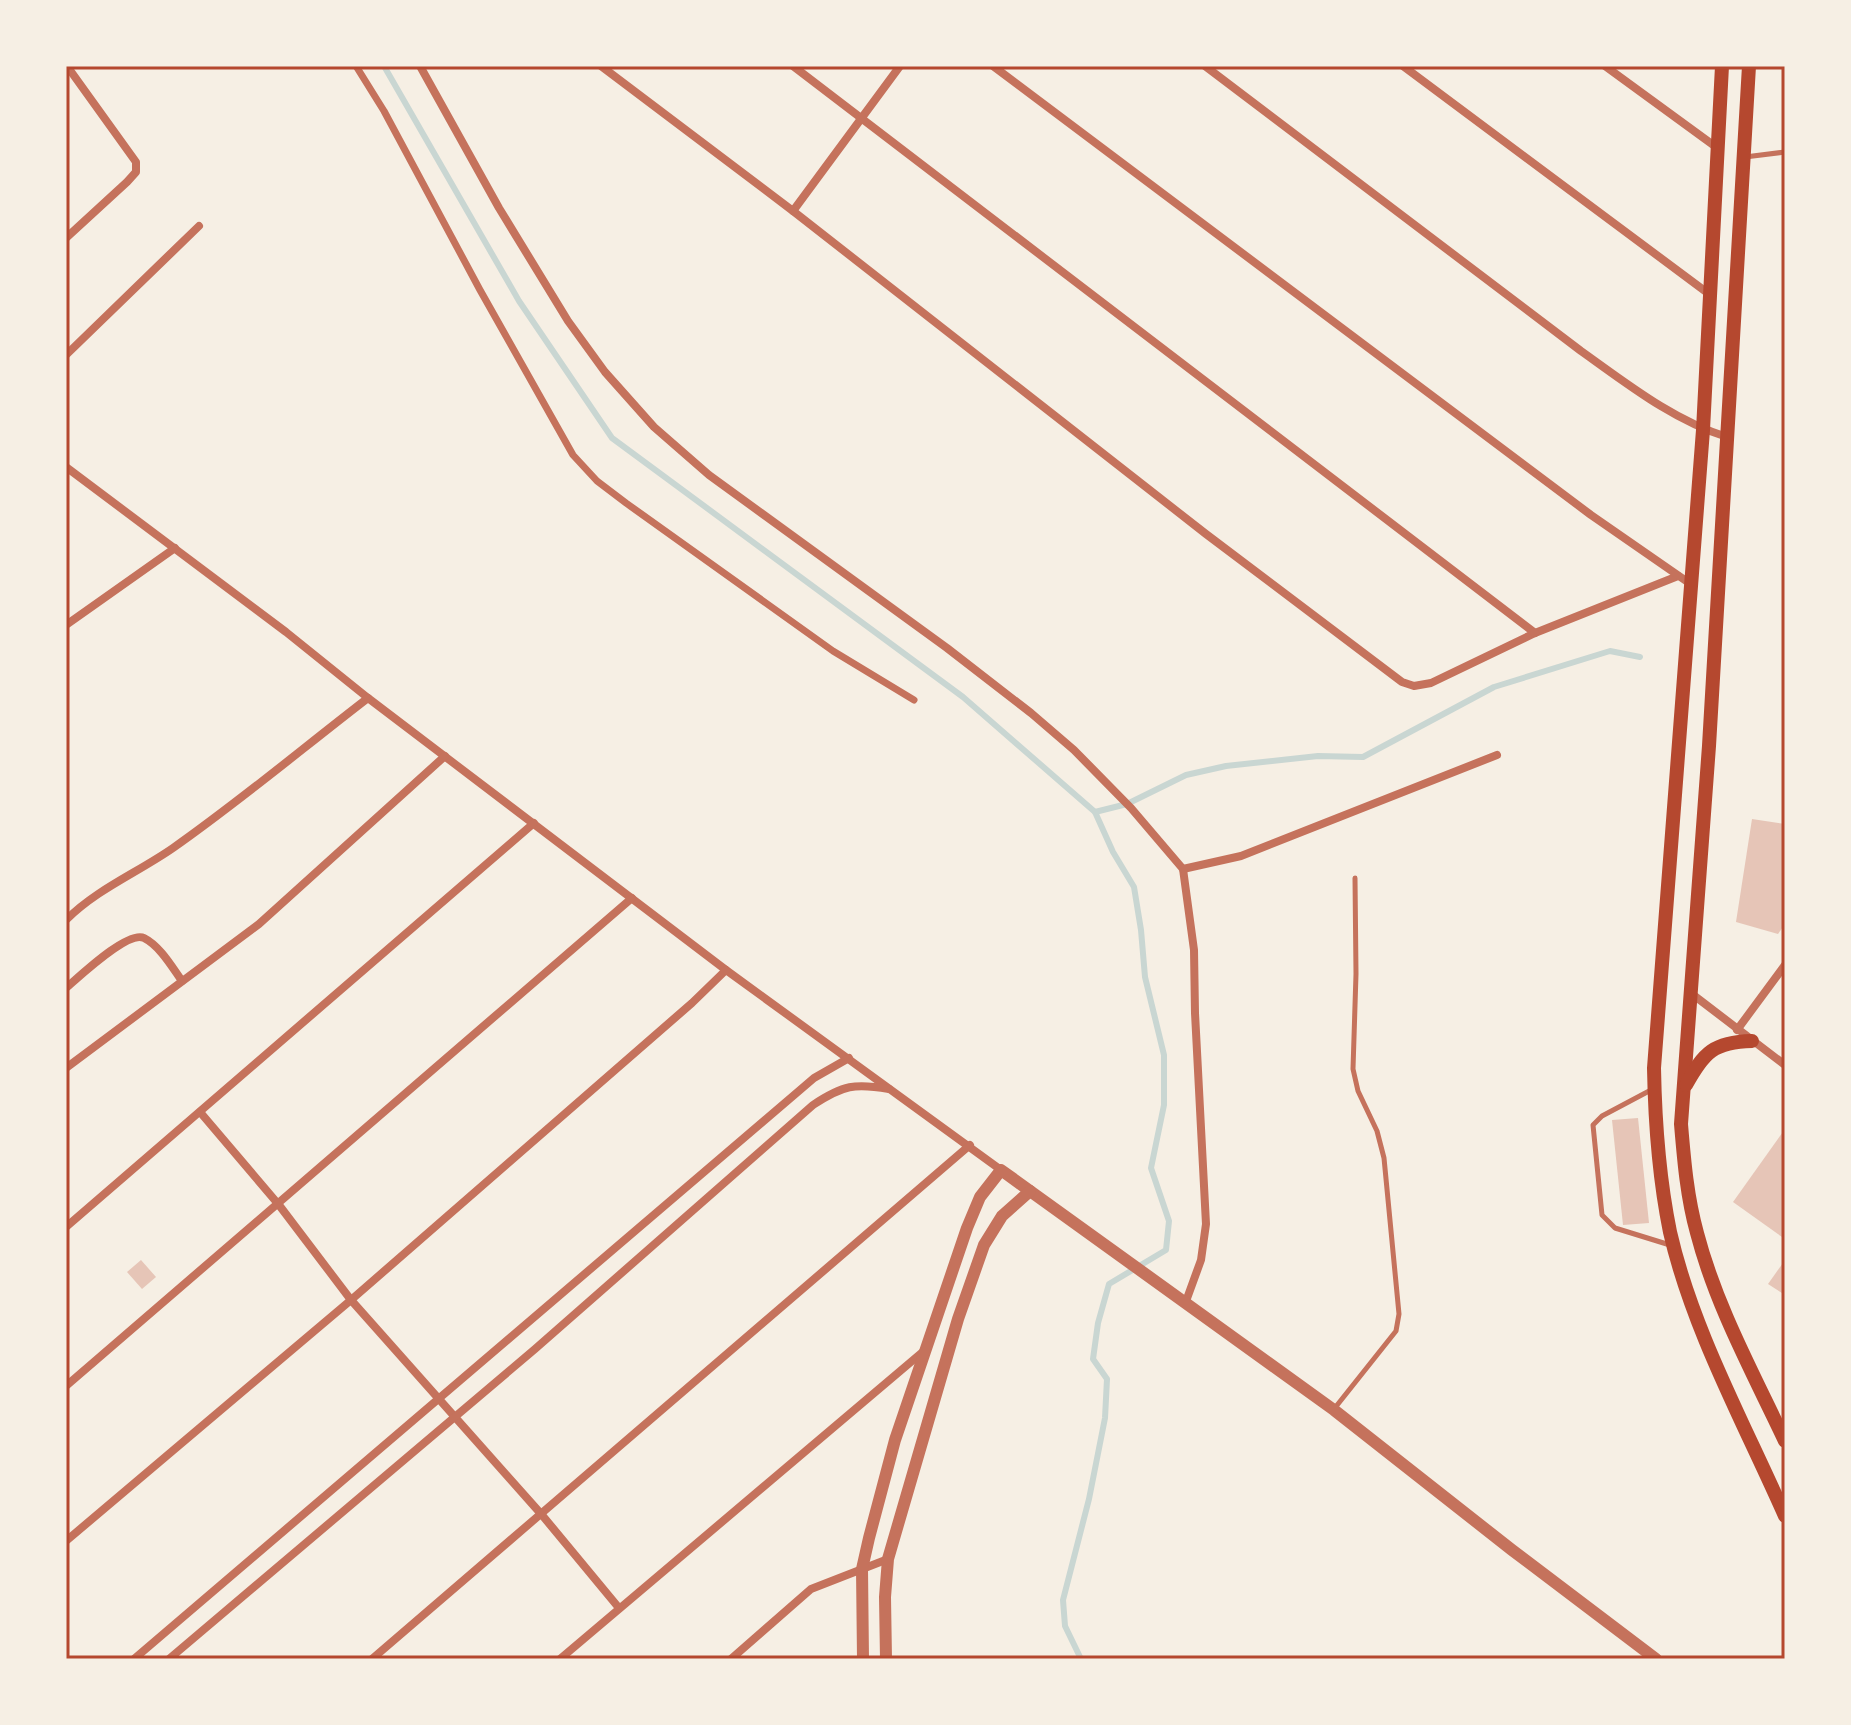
<svg xmlns="http://www.w3.org/2000/svg" width="1851" height="1725" viewBox="0 0 1851 1725" font-family="Signika,sans-serif">
<style>
.lines{fill:none;stroke-linecap:round;stroke-linejoin:round}
.stream{stroke:#c9d6d2;stroke-width:6}
.building{fill:#e6c5b7}
.service{stroke:#c5725c;stroke-width:5}
.pedestrian{stroke:#c5725c;stroke-width:7}
.minor{stroke:#c5725c;stroke-width:8}
.tertiary{stroke:#c5725c;stroke-width:12}
.secondary{stroke:#b5482f;stroke-width:14}
.neatline{fill:none;stroke:#b5482f;stroke-width:3}
</style>
<rect width="100%" height="100%" fill="#f6efe4"/>
<g class="lines">
<g class="stream">
<path d="M 384,66 L 519,301 L 612,438 L 963,697 L 1095,812 L 1113,852 L 1134,887 L 1141,930 L 1145,977 L 1164,1055 L 1164,1105 L 1151,1168 L 1169,1221 L 1166,1250 L 1109,1284 L 1098,1323 L 1093,1359 L 1107,1379 L 1105,1418 L 1089,1499 L 1063,1600 L 1065,1626 L 1081,1659"/>
<path d="M 1095,812 L 1127,804 L 1186,775 L 1226,766 L 1318,756 L 1363,757 L 1494,687 L 1610,651 L 1640,657"/>
</g>
</g>
<g class="building">
<path d="M 1752,819 L 1785,824 L 1785,924 L 1778,934 L 1736,922 Z"/>
<path d="M 1638,1118 L 1649,1223 L 1623,1225 L 1612,1120 Z"/>
<path d="M 1785,1129 L 1785,1233 L 1782,1237 L 1733,1202 Z"/>
<path d="M 141,1260 L 156,1277 L 142,1289 L 127,1272 Z"/>
<path d="M 1785,1260 L 1785,1295 L 1768,1284 Z"/>
</g>
<g class="lines">
<g class="service">
<path d="M 1745,157 L 1785,152"/>
<path d="M 1651,1090 L 1602,1116 L 1593,1125 L 1602,1215 L 1615,1228 L 1670,1245"/>
<path d="M 1334,1409 L 1396,1331 L 1399,1314 L 1384,1158 L 1377,1131 L 1358,1091 L 1353,1069 L 1356,974 L 1355,878"/>
</g>
<path class="pedestrian" d="M 356,66 L 384,111 L 480,290 L 573,455 L 597,481 L 626,503 L 833,651 L 914,700"/>
<g class="minor">
<path d="M 420,66 L 499,208 L 568,321 L 605,372 L 654,427 L 709,475 L 947,648 L 1031,713 L 1074,750 L 1131,808 L 1183,869 L 1194,950 L 1195,1013 L 1206,1224 L 1201,1260 L 1185,1304"/>
<path d="M 601,66 L 793,211 L 1206,534 L 1402,682 L 1414,686 L 1431,683 L 1535,633 L 1678,576"/>
<path d="M 793,66 L 1535,633"/>
<path d="M 993,66 L 1591,515 L 1692,585"/>
<path d="M 1205,66 L 1581,351 C 1626,383 1674,421 1727,437"/>
<path d="M 1403,66 L 1709,294"/>
<path d="M 1605,66 L 1716,147"/>
<path d="M 793,211 L 900,66"/>
<path d="M 66,238 L 127,182 L 136,172 L 136,162 L 67,66"/>
<path d="M 66,355 L 199,226"/>
<path d="M 66,467 L 286,632 L 368,698 L 726,970 L 1001,1170"/>
<path d="M 66,625 L 175,548"/>
<path d="M 1183,869 L 1241,856 L 1497,755"/>
<path d="M 66,920 C 97,889 137,873 173,848 C 240,801 303,748 368,698"/>
<path d="M 66,988 C 79,977 128,930 144,938 C 160,946 172,967 182,981"/>
<path d="M 1692,994 L 1785,1065"/>
<path d="M 1737,1030 L 1785,965"/>
<path d="M 66,1068 L 259,924 L 445,756"/>
<path d="M 200,1112 L 279,1205 L 351,1300 L 542,1515 L 619,1608"/>
<path d="M 66,1227 L 534,823"/>
<path d="M 66,1386 L 632,898"/>
<path d="M 66,1541 L 351,1300 L 692,1003 L 726,970"/>
<path d="M 134,1659 L 800,1090 L 814,1078 L 849,1058"/>
<path d="M 169,1659 L 535,1349 L 813,1105 C 843,1085 855,1083 889,1089"/>
<path d="M 372,1659 L 970,1145"/>
<path d="M 560,1659 L 925,1350"/>
<path d="M 731,1659 L 811,1589 L 888,1559"/>
</g>
<g class="tertiary">
<path d="M 863,1659 L 862,1569 L 869,1538 L 895,1440 L 967,1228 L 980,1197 L 1001,1170 L 1334,1410 L 1512,1550 L 1656,1659"/>
<path d="M 886,1659 L 885,1597 L 888,1559 L 958,1319 L 984,1245 L 1002,1216 L 1030,1191"/>
</g>
<g class="secondary">
<path d="M 1722,66 L 1703,430 L 1654,1068 C 1655,1123 1659,1178 1670,1232 C 1692,1329 1745,1425 1785,1516"/>
<path d="M 1749,66 L 1709,746 L 1681,1124 C 1684,1160 1687,1197 1697,1233 C 1716,1306 1753,1373 1785,1441"/>
<path d="M 1686,1085 C 1704,1052 1714,1042 1752,1041"/>
</g>
</g>
<rect width="1851" height="1725" fill="none" stroke="#f6efe4" stroke-width="136"/>
<rect x="68" y="68" width="1715" height="1589" class="neatline"/>
</svg>
